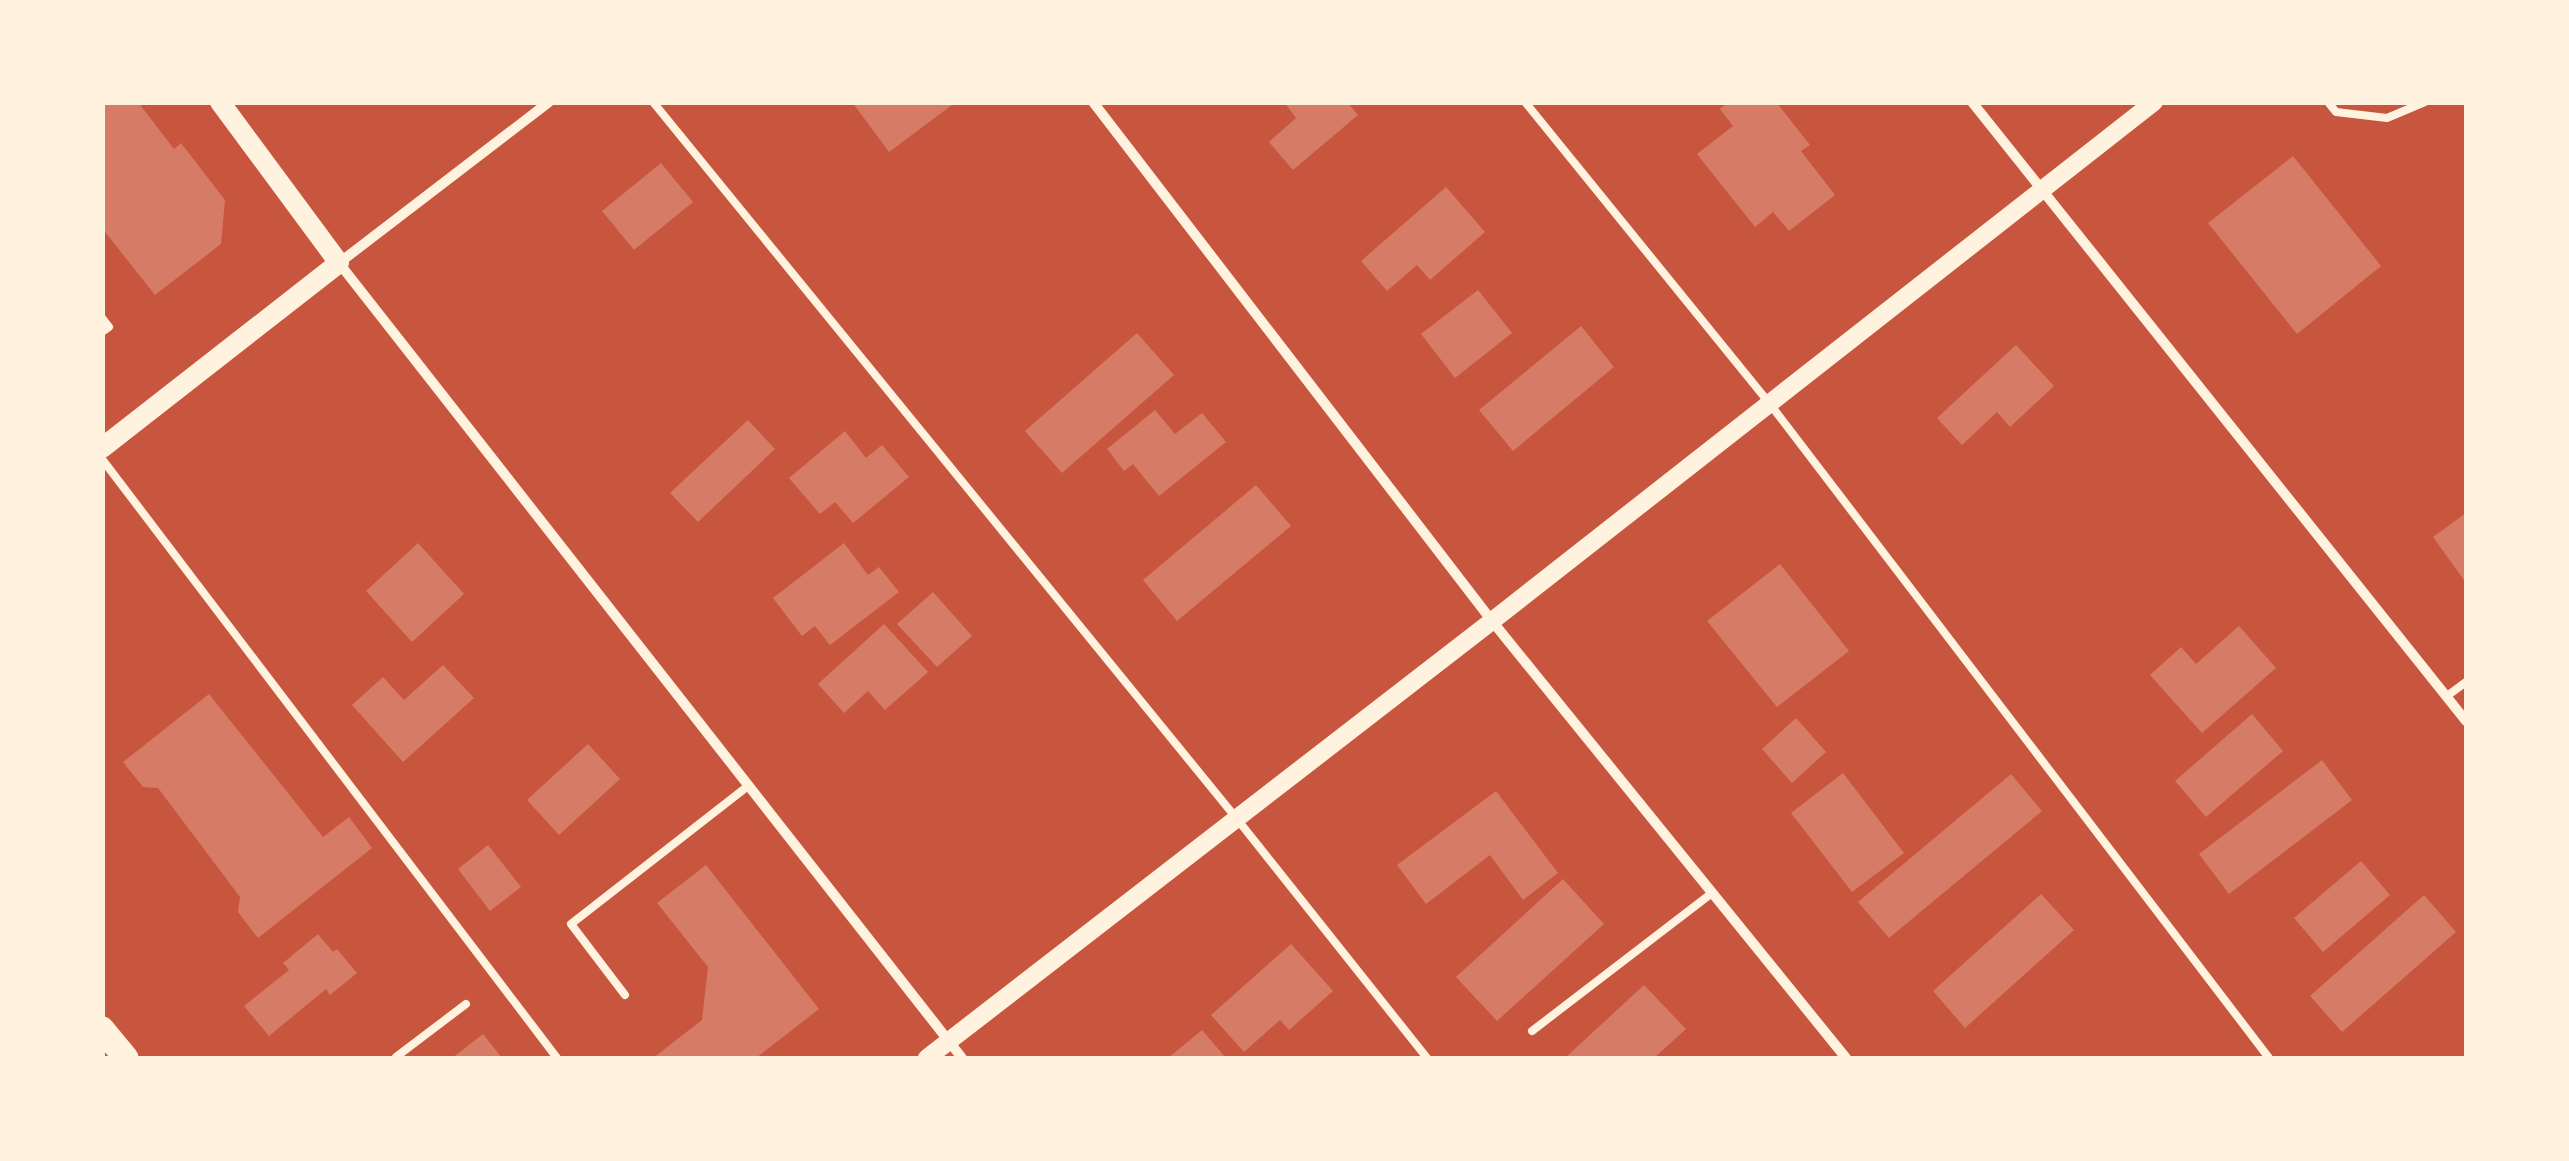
<svg xmlns="http://www.w3.org/2000/svg" width="2569" height="1161" viewBox="0 0 2569 1161" font-family="'PT Sans',sans-serif">
<style>
.building{fill:#d67c66}
.lines{fill:none;stroke-linecap:round;stroke-linejoin:round}
.service{stroke:#fff3e0;stroke-width:8}
.minor{stroke:#fff3e0;stroke-width:10}
.tertiary{stroke:#fff3e0;stroke-width:18}
.secondary{stroke:#fff3e0;stroke-width:20}
.primary{stroke:#fff3e0;stroke-width:25}
</style>
<rect width="100%" height="100%" fill="#c8553d"/>
<g class="building">
<path d="M 102,102 L 138,102 L 174,149 L 181,143 L 225,200 L 221,244 L 155,295 L 102,228 Z"/>
<path d="M 852,102 L 956,102 L 889,152 Z"/>
<path d="M 1284,102 L 1347,102 L 1358,115 L 1293,170 L 1269,142 L 1296,118 Z"/>
<path d="M 1729,102 L 1776,102 L 1810,145 L 1801,151 L 1835,195 L 1789,231 L 1773,212 L 1755,227 L 1697,154 L 1733,126 L 1720,109 Z"/>
<path d="M 2293,156 L 2381,266 L 2297,334 L 2208,223 Z"/>
<path d="M 661,163 L 693,202 L 634,250 L 602,211 Z"/>
<path d="M 1446,187 L 1485,232 L 1430,280 L 1417,265 L 1387,291 L 1361,261 Z"/>
<path d="M 1478,290 L 1512,333 L 1455,378 L 1421,334 Z"/>
<path d="M 1581,326 L 1614,367 L 1513,451 L 1479,410 Z"/>
<path d="M 1137,333 L 1174,375 L 1062,473 L 1025,431 Z"/>
<path d="M 2016,345 L 2054,386 L 2010,427 L 1997,412 L 1962,445 L 1937,418 Z"/>
<path d="M 1155,410 L 1175,434 L 1202,413 L 1226,442 L 1159,496 L 1133,464 L 1124,471 L 1107,449 Z"/>
<path d="M 748,420 L 775,449 L 698,522 L 670,493 Z"/>
<path d="M 845,431 L 866,458 L 882,445 L 909,477 L 853,523 L 835,502 L 820,514 L 789,478 Z"/>
<path d="M 1256,485 L 1291,526 L 1177,621 L 1143,580 Z"/>
<path d="M 2466,513 L 2466,583 L 2433,537 Z"/>
<path d="M 418,543 L 464,594 L 412,642 L 366,591 Z"/>
<path d="M 844,543 L 868,575 L 879,567 L 899,592 L 830,645 L 815,626 L 802,636 L 773,598 Z"/>
<path d="M 1780,564 L 1849,651 L 1777,707 L 1707,621 Z"/>
<path d="M 933,592 L 972,636 L 937,667 L 897,624 Z"/>
<path d="M 884,624 L 928,672 L 885,710 L 868,691 L 844,713 L 818,684 Z"/>
<path d="M 2239,626 L 2276,668 L 2202,733 L 2150,675 L 2181,647 L 2196,664 Z"/>
<path d="M 443,665 L 474,698 L 403,762 L 352,705 L 383,677 L 404,700 Z"/>
<path d="M 209,694 L 323,837 L 349,817 L 372,848 L 258,938 L 238,912 L 240,897 L 158,788 L 143,787 L 123,762 Z"/>
<path d="M 2252,714 L 2283,751 L 2206,817 L 2175,781 Z"/>
<path d="M 1796,718 L 1826,752 L 1792,783 L 1762,749 Z"/>
<path d="M 588,744 L 620,779 L 559,835 L 527,800 Z"/>
<path d="M 2322,760 L 2352,800 L 2229,894 L 2199,854 Z"/>
<path d="M 1843,773 L 1904,853 L 1852,892 L 1791,813 Z"/>
<path d="M 2011,774 L 2042,811 L 1889,938 L 1858,902 Z"/>
<path d="M 1496,791 L 1558,873 L 1523,900 L 1490,855 L 1426,904 L 1397,865 Z"/>
<path d="M 488,845 L 521,887 L 490,911 L 458,869 Z"/>
<path d="M 2361,861 L 2390,895 L 2323,952 L 2294,918 Z"/>
<path d="M 706,865 L 819,1009 L 756,1058 L 653,1058 L 702,1020 L 708,967 L 657,903 Z"/>
<path d="M 1563,879 L 1604,924 L 1497,1021 L 1456,977 Z"/>
<path d="M 2041,894 L 2074,930 L 1965,1028 L 1933,991 Z"/>
<path d="M 2424,895 L 2456,932 L 2342,1032 L 2310,996 Z"/>
<path d="M 318,934 L 333,952 L 337,949 L 357,973 L 330,995 L 326,989 L 269,1036 L 244,1006 L 289,970 L 283,963 Z"/>
<path d="M 1291,944 L 1333,991 L 1289,1030 L 1280,1020 L 1244,1052 L 1211,1015 Z"/>
<path d="M 1644,985 L 1686,1029 L 1654,1058 L 1565,1058 Z"/>
<path d="M 1202,1030 L 1226,1058 L 1168,1058 Z"/>
<path d="M 483,1034 L 502,1058 L 452,1058 Z"/>
</g>
<g class="lines">
<g class="service">
<path d="M 653,102 L 1237,819 L 1427,1058"/>
<path d="M 1525,102 L 1770,404 L 2269,1058"/>
<path d="M 2328,102 L 2336,112 L 2387,118 L 2425,102"/>
<path d="M 102,318 L 109,327 L 102,332"/>
<path d="M 102,459 L 557,1058"/>
<path d="M 2447,696 L 2466,682"/>
<path d="M 625,995 L 571,924 L 748,786"/>
<path d="M 1532,1031 L 1712,893"/>
<path d="M 396,1057 L 466,1004"/>
</g>
<g class="minor">
<path d="M 549,102 L 339,263 L 962,1058"/>
<path d="M 1093,102 L 1492,621 L 1846,1058"/>
<path d="M 1972,102 L 2466,721"/>
</g>
<path class="tertiary" d="M 927,1058 L 1492,621 L 2154,102"/>
<path class="secondary" d="M 102,448 L 339,263 L 220,102"/>
<path class="primary" d="M 102,1029 L 126,1058"/>
</g>
<rect width="2569" height="1161" fill="none" stroke="#fff3e0" stroke-width="210"/>
</svg>
